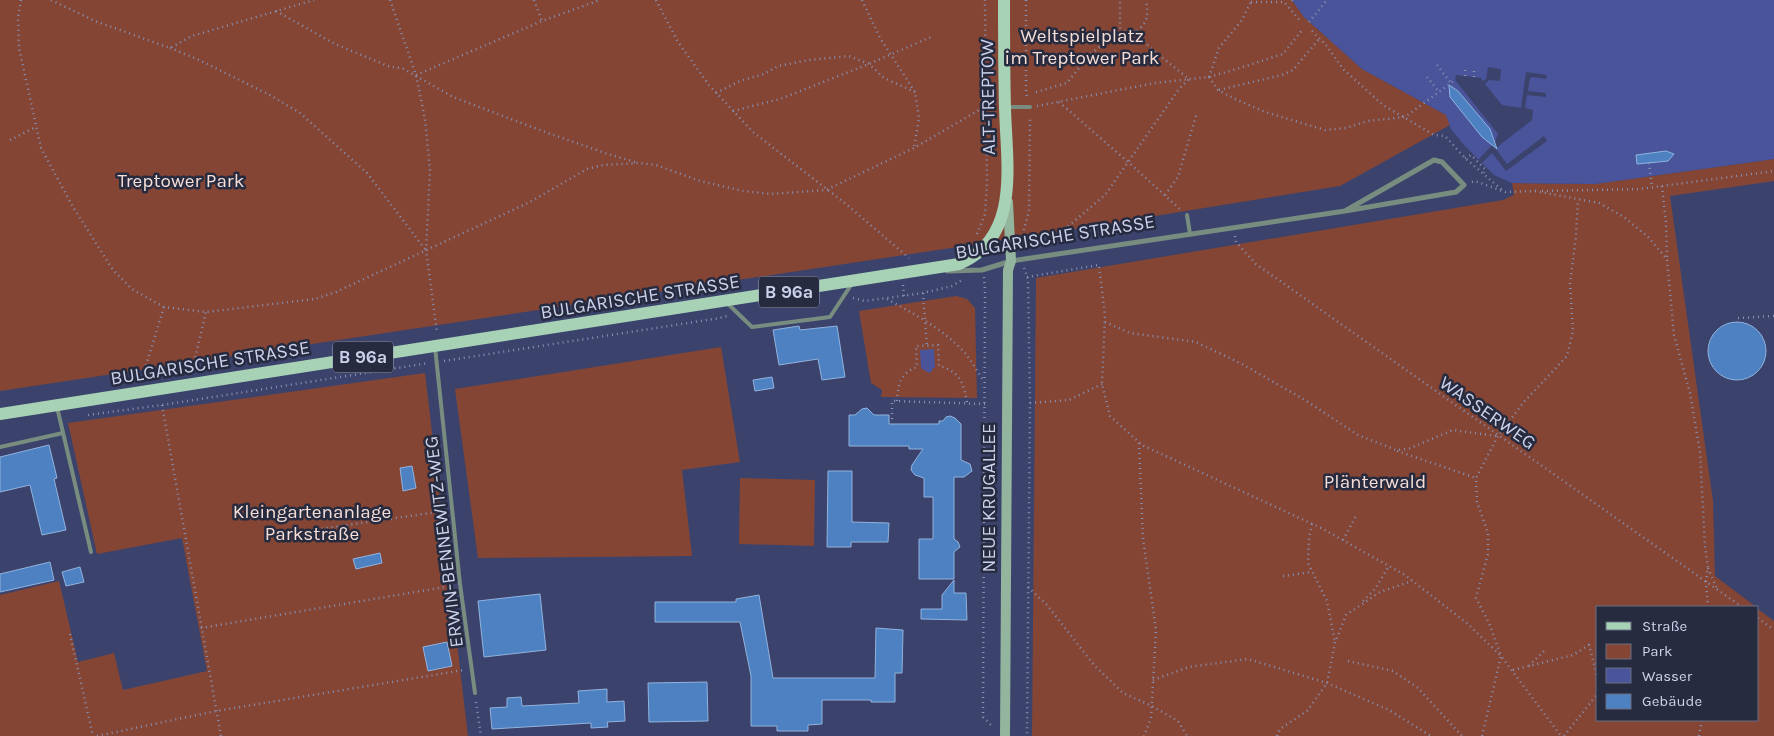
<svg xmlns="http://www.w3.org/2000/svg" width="1774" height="736" viewBox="0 0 1774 736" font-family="Karla,sans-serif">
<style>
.green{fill:#844535}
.water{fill:#4a549b}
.pier{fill:#3b436d}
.building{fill:#4d81c2;stroke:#92b3de}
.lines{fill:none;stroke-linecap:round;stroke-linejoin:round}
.path{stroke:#8a91b2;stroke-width:2.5;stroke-dasharray:1 4;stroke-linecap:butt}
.lane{stroke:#788d7f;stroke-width:4}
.street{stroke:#788d7f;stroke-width:5}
.secondary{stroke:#93b49d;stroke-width:10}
.primary{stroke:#a7d2b5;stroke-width:12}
.labels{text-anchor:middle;stroke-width:5;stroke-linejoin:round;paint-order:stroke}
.shield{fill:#272b3f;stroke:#9aa0b7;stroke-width:1}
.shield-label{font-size:18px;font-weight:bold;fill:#ccd2eb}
.park-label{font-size:19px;fill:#f6ded7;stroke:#272b3f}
.street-label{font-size:19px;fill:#ccd2eb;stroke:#272b3f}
</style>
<rect width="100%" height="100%" fill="#3b436d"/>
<g class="green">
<path d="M 0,0 L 1292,0 L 1304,17 L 1362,69 L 1446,115 L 1450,125 L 1340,186 L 1044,234 L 0,391 Z"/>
<path d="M 1774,159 L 1774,181 L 1670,196 L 1713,501 L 1715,576 L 1756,607 L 1598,607 L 1598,720 L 1758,720 L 1758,609 L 1774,621 L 1774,736 L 1032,736 L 1036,278 L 1503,200 L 1514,195 L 1512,183 L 1595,184 Z"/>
<path d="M 956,296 L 967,299 L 975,308 L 977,398 L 881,397 L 882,390 L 871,383 L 859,311 Z"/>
<path d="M 721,347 L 740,462 L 682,470 L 692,556 L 478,558 L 455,389 Z"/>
<path d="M 425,373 L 468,736 L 0,736 L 0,595 L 59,581 L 78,662 L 114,653 L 123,690 L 207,671 L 182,538 L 97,554 L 68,423 Z"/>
<path d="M 740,478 L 815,480 L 814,546 L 739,544 Z"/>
</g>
<g class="water">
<path d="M 1292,0 L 1774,0 L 1774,159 L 1595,184 L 1512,183 L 1494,175 L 1464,145 L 1451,129 L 1446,115 L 1362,69 L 1304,17 Z"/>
<path d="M 934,349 L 935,368 L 933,368 L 932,371 L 929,373 L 921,368 L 920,350 Z"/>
</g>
<path class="pier" d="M 1488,67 L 1501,69 L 1500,81 L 1489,80 L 1485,84 L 1502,105 L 1521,108 L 1526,72 L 1547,75 L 1546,79 L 1532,77 L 1530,78 L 1528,91 L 1546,93 L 1546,97 L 1527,95 L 1525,108 L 1533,110 L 1532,120 L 1501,144 L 1496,149 L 1507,164 L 1544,136 L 1547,141 L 1506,171 L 1492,153 L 1482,163 L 1478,160 L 1495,142 L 1498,134 L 1455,80 L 1456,75 L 1474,77 L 1481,78 L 1483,81 L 1486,79 Z"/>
<g class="building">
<path d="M 1449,85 L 1458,91 L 1490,129 L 1497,149 L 1482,137 L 1450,97 Z"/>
<path d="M 1666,151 L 1674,154 L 1668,161 L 1637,164 L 1636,155 Z"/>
<circle cx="1737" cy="351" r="29"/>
<path d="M 799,326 L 800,330 L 837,326 L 845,377 L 822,380 L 818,359 L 779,365 L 773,330 Z"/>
<path d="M 772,377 L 774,388 L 755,391 L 753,380 Z"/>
<path d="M 867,408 L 874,415 L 889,415 L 889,424 L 939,424 L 939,421 L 943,421 L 946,417 L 950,416 L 955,418 L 961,424 L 961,460 L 970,464 L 972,471 L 964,477 L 954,477 L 954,539 L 958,542 L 960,547 L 954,552 L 954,579 L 919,579 L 919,539 L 933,539 L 933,497 L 924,497 L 924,478 L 915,475 L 911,470 L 912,465 L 923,449 L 909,449 L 909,446 L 849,446 L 849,415 L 855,415 L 862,409 Z"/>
<path d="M 49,445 L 57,478 L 54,479 L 66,530 L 42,535 L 30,485 L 0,492 L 0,457 Z"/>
<path d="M 412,466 L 416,488 L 403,491 L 400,468 Z"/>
<path d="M 828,471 L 852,471 L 852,522 L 889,523 L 888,542 L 851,542 L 851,547 L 827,547 Z"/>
<path d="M 380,553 L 382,563 L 356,569 L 353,559 Z"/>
<path d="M 50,562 L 54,580 L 0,592 L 0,574 Z"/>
<path d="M 80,567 L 84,582 L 66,586 L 62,572 Z"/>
<path d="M 954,580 L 954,593 L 966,593 L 967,620 L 921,619 L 921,609 L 942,609 L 942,595 Z"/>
<path d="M 540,594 L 546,650 L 484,657 L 478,601 Z"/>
<path d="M 759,595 L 773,678 L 875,678 L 876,628 L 903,630 L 902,673 L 895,673 L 895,702 L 871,702 L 871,700 L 822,700 L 822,724 L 808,725 L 808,731 L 777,731 L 777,726 L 751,726 L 751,676 L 740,622 L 655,622 L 655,602 L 736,602 L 736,599 Z"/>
<path d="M 447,642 L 452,666 L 428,671 L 423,647 Z"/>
<path d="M 707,682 L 708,721 L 649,722 L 648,683 Z"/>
<path d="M 607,689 L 607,702 L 624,701 L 625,721 L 607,722 L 608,727 L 591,728 L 591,723 L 492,729 L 490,708 L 507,707 L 507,698 L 521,697 L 522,706 L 579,703 L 578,691 Z"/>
</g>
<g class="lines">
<g class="path">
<path d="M 21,0 L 18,17 L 19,48 L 41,148 L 73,207 L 113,270 L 132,289 L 164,307 L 206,312 L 315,299 L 336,292 L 530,202 L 587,169 L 603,165 L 639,163 L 656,165 L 700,181 L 743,191 L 771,194 L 826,190 L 914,148 L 986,106 L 992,106"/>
<path d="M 51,0 L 95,21 L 170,48 L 192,36 L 314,0"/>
<path d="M 390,0 L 416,75 L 425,119 L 430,170 L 426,250 L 437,332"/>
<path d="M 534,0 L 542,21"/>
<path d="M 656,0 L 678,42 L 709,85 L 753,132 L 846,204 L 909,258"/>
<path d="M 862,0 L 880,38 L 915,92 L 919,118 L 914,148"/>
<path d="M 1026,0 L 1026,91 L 1027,98"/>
<path d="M 1292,0 L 1295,4"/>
<path d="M 1251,2 L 1284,2 L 1301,22"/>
<path d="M 276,11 L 335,44 L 388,66 L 404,69 L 453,97 L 545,132 L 608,154 L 635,162"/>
<path d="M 1309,22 L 1327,0"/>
<path d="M 1137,31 C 1149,21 1148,15 1146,0"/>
<path d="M 1312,31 L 1326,45 L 1343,69 L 1383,105 L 1434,135 L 1445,136 L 1465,158 L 1502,190"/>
<path d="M 170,48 L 197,59 L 268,94 L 300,113 L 367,173 L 425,249"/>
<path d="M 1437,65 L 1451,83"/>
<path d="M 416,75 L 542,21 L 600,0"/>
<path d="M 1465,76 L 1465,69"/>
<path d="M 1209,77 L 1218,90 L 1235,99 L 1265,112 L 1325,130 L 1346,128 L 1368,121 L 1405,117 L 1455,80"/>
<path d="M 1209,77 L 1219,48 L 1242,20 L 1251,2 L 1251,0"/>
<path d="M 1427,77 L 1439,92"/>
<path d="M 1474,77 L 1474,70"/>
<path d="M 1219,90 L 1282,75 L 1293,70 L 1320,38"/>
<path d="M 1036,92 L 1067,83 L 1090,54 L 1120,32 L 1120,0"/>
<path d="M 716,93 L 740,81 L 764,74 L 778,66 L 809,60 L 849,56 L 869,64 L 884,78 L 915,92"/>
<path d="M 1059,102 L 1127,161 L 1182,211"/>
<path d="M 1037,106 L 1155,83 L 1209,77 L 1243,67 L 1283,54 L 1303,29"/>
<path d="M 733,111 L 780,99 L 869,64 L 931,37"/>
<path d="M 10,140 L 36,127"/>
<path d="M 1465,158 L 1471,155 L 1485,169 L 1484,173"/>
<path d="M 1649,163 L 1652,187"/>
<path d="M 1472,182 L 1475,181 L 1505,192 L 1536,191"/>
<path d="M 1662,186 L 1666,223 L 1667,259"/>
<path d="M 1535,191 L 1599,203 L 1624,217 L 1648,237 L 1667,259 L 1674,335 L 1690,393 L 1700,452 L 1705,546 L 1708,568 L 1706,582 L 1708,607"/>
<path d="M 1542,191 L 1640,189 L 1774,171"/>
<path d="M 1165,195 L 1178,177 L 1197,112"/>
<path d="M 977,234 L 985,214 L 987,183 L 985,0"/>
<path d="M 1065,235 L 1065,229 L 1105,195 L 1179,89 L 1189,79 L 1149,47 L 1137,31 L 1120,32"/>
<path d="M 1235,236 L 1236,242 L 1256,264 L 1742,607"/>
<path d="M 1024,250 L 1023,233 L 1029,211 L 1030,116"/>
<path d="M 1024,268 L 1028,279 L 1030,403 L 1027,736"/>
<path d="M 984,277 L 985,291 L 983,717 L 993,727"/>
<path d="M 1027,277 L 1099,265 L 1105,316 L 1102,384 L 1110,416 L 1142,445 L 1321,528 L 1405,575 L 1468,624 L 1501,656 L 1561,736"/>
<path d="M 903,285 L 904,296"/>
<path d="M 923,293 L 927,346"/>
<path d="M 853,298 L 865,301 L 923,293 L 952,286 L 962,280"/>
<path d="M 887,299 C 914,314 943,329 964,352 C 972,361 977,372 984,381"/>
<path d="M 1738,318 L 1774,316"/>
<path d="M 1105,322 L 1130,333 L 1196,342 L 1242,364 L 1305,400 L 1358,435 L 1396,450 L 1408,449 L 1453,430 L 1496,436"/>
<path d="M 444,361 L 720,318 L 727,316"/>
<path d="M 193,367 L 206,312"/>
<path d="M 143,375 L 164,307"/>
<path d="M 897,401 C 898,385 900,373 917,367 L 916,346 L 938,345 L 939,366 C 960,371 964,384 967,403"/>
<path d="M 1030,403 L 1069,400 L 1102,384"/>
<path d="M 162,405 L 221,736"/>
<path d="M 88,415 L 162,405 L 429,363"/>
<path d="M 892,419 L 892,401 L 985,404"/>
<path d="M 1139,443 L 1143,539 L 1156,630 L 1151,718 L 1144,736"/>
<path d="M 1397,451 L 1476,478"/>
<path d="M 1312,524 L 1309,538 L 1308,563 L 1327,601 L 1335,642"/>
<path d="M 292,533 L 444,511"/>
<path d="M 1343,540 L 1356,516"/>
<path d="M 1708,568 L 1717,589"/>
<path d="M 1283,576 L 1312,572"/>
<path d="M 1028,587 L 1047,605 L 1094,665 L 1123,693 L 1152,706 L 1178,721 L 1187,736"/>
<path d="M 1363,601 L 1375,589 L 1389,566"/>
<path d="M 1758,618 L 1774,630"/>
<path d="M 201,628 L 451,586"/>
<path d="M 70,634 L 93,736"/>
<path d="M 1348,661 L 1393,671 L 1418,688 L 1462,736"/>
<path d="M 1529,666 L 1544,651"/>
<path d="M 1513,670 L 1573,655 L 1589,645 L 1595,668 L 1598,686"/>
<path d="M 1153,680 L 1189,667 L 1248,659 L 1327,683 L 1389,710 L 1431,736"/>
<path d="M 476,702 L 481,736"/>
<path d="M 97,736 L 216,711 L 464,670"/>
<path d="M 1277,736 L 1280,729 L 1307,711 L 1327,683 L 1335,643 L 1346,615 L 1380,592 L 1412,581"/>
<path d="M 1482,736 L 1501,656 L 1489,623 L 1476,598 L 1488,554 L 1488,533 L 1477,502 L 1476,478 L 1498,436 L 1523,403 L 1567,356 L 1573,331 L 1570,283 L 1576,236 L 1578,200"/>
<path d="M 1564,736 L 1598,693"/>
<path d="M 1699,736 L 1702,720"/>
</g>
<g class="lane">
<path d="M 1007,107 L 1030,107"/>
<path d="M 1187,215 L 1190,234"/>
<path d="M 727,303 L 752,327 L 830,317 L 851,285"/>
<path d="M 435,347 L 460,584 L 475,693"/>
<path d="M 57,407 L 91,552"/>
<path d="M 0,447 L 63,433"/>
</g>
<path class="street" d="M 947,271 L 982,270 L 1011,261 L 1345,211 L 1456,192 L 1464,185 L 1442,162 L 1434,160 L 1345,211"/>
<path class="secondary" d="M 1005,736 L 1008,270 L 1011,261 L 1008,202"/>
<path class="primary" d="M 0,414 L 959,264 C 1022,237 1006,162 1005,107 C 1004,72 1004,36 1004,0"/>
</g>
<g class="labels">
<g class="shield">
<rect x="759" y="276.5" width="60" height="31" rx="4"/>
<rect x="333" y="341.5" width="60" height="31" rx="4"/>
</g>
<g class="shield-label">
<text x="789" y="298">B 96a</text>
<text x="363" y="363">B 96a</text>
</g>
<g class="park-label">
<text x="1082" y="42">Weltspielplatz<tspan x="1082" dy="22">im Treptower Park</tspan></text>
<text x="181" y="187">Treptower Park</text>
<text x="1375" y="488">Plänterwald</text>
<text x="312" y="518">Kleingartenanlage<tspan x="312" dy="22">Parkstraße</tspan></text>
</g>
<g class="street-label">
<text transform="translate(987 97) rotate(-91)" y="7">ALT-TREPTOW</text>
<text transform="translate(1055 236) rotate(-9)" y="7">BULGARISCHE STRASSE</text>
<text transform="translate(640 296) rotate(-9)" y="7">BULGARISCHE STRASSE</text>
<text transform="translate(210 362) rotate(-9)" y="7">BULGARISCHE STRASSE</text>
<text transform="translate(1488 412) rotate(35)" y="7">WASSERWEG</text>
<text transform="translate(988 498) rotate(-90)" y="7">NEUE KRUGALLEE</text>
<text transform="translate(443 542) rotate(-97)" y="7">ERWIN-BENNEWITZ-WEG</text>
</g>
</g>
<rect x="1596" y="606" width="162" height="115" fill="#272b3f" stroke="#696e84"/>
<rect x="1606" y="622" width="25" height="8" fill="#a7d2b5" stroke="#696e84"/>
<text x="1642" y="631" font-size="15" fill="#ccd2eb">Straße</text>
<rect x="1606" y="644" width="25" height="15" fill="#844535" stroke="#696e84"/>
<text x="1642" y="656" font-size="15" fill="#ccd2eb">Park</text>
<rect x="1606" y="668" width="25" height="15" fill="#4a549b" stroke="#696e84"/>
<text x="1642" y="681" font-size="15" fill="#ccd2eb">Wasser</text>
<rect x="1606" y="694" width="25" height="15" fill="#4d81c2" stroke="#696e84"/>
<text x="1642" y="706" font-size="15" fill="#ccd2eb">Gebäude</text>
</svg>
